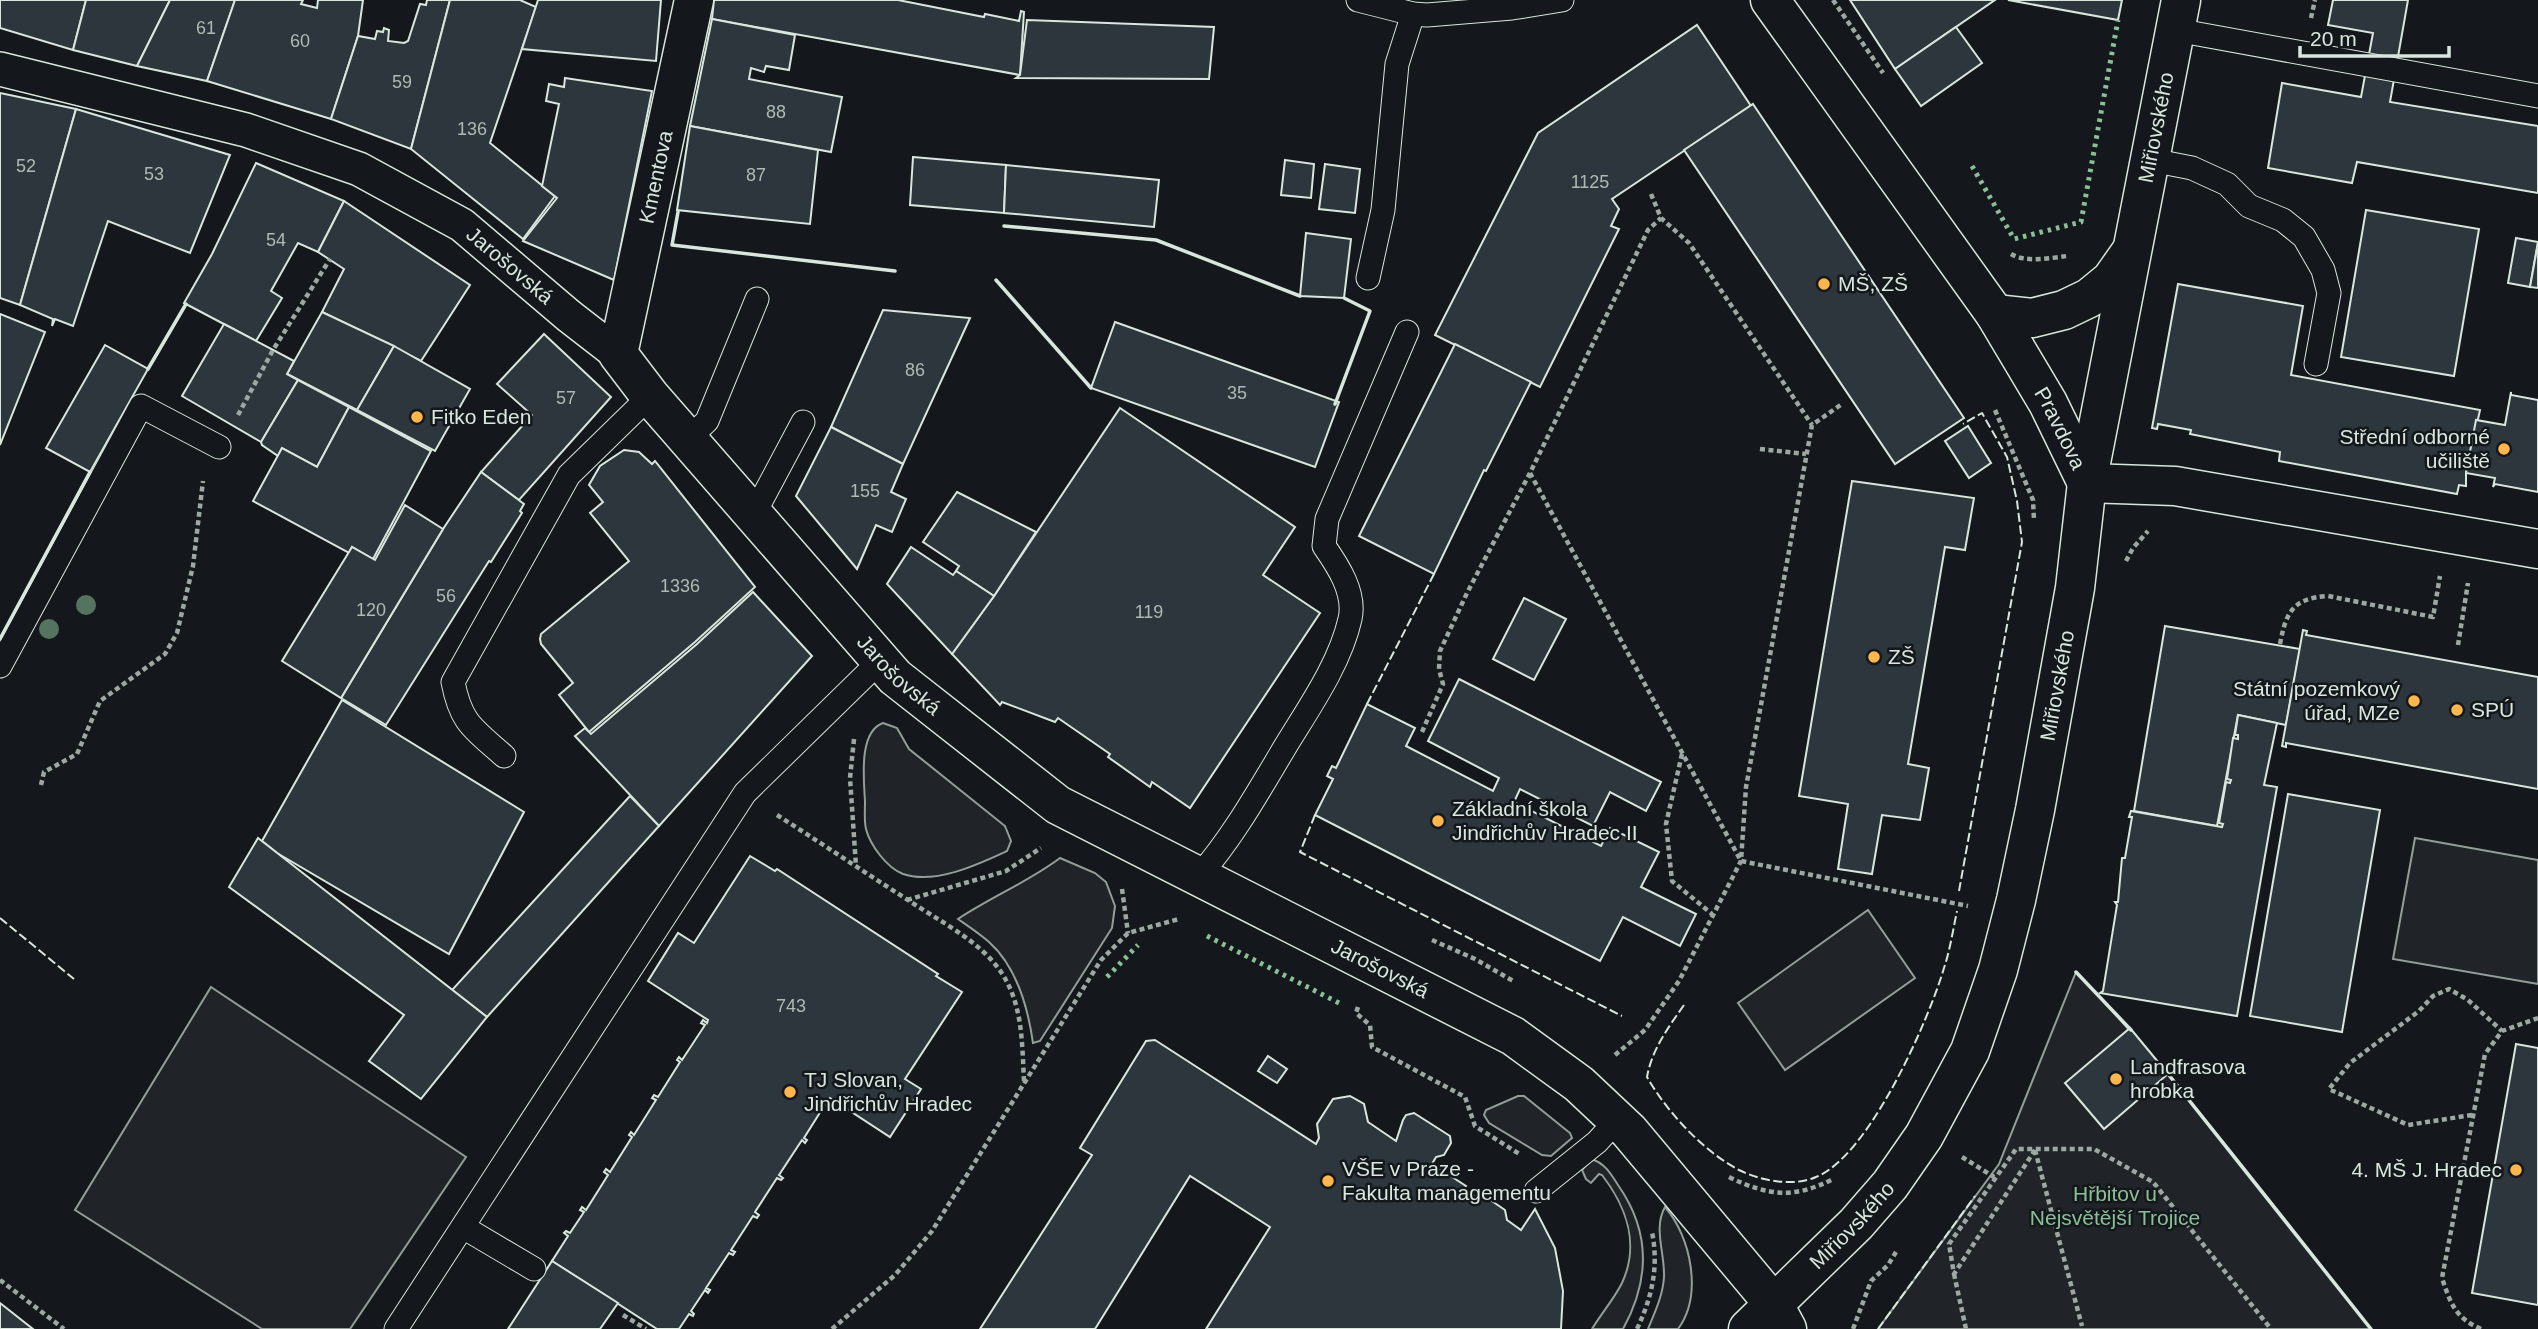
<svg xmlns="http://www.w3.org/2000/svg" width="2538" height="1329" viewBox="0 0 2538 1329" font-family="Helvetica,sans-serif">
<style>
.green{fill:#202428;stroke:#939e99;stroke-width:2}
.building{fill:#2c363c;stroke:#d8e6dc;stroke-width:2}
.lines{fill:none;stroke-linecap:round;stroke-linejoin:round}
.service-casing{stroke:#d8e6dc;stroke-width:25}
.pedestrian-casing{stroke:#d8e6dc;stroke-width:36}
.minor-casing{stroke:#d8e6dc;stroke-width:41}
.path{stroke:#9da8a2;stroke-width:4.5;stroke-dasharray:5 3.5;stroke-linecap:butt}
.service{stroke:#14181c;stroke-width:23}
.pedestrian{stroke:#14181c;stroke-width:33}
.minor{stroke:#14181c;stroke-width:38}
.hedge{stroke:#8ac095;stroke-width:5;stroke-dasharray:3.5 5;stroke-linecap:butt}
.fence{stroke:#d8e6dc;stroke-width:2;stroke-dasharray:9 3.5;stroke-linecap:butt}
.wall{stroke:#d8e6dc;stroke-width:3.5}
.tree{fill:#55745f}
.poi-dot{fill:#ffb74d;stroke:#14181c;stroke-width:2.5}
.labels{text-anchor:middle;stroke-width:5;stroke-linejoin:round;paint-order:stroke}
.number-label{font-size:18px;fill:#adbab4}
.street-label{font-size:21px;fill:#d8e6dc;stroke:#14181c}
.poi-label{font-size:21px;fill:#d8e6dc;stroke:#14181c;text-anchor:start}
.park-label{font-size:21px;fill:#8ac095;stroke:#14181c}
</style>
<rect width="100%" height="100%" fill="#14181c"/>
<g class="green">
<path d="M 883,723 L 897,728 L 909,749 L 1005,826 L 1011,841 L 1007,851 C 979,864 935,885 903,874 C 887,868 870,845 866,829 C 864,821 865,810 865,802 C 864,780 858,732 883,723 Z"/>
<path d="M 2415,838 L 2538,860 L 2538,984 L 2393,959 Z"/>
<path d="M 1060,858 L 1095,873 L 1106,882 L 1115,906 L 1112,928 L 1040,1041 L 1033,1043 C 1028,1008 1017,967 989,942 C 980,934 968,926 958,919 C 991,897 1028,882 1060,858 Z"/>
<path d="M 1868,910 L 1915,978 L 1785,1070 L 1738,1003 Z"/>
<path d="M 2076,972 C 2182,1083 2275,1208 2371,1329 L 1878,1329 L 1999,1164 Z"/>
<path d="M 211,987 L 466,1157 L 350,1329 L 262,1329 L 75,1210 Z"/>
<path d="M 1518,1096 L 1524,1096 L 1570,1133 L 1572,1138 L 1551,1156 L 1542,1155 L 1489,1123 L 1484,1115 L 1486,1110 Z"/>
<path d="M 1591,1159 C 1605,1163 1611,1174 1618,1185 C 1651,1232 1650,1280 1623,1329 L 1592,1329 C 1601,1314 1614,1299 1622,1283 C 1640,1244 1626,1206 1602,1175 L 1599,1174 L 1591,1183 L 1586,1179 L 1582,1170 Z"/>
<path d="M 1665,1207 C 1691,1237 1703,1295 1678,1329 L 1648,1329 C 1655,1312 1663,1295 1664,1277 C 1665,1253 1653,1228 1665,1207 Z"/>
</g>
<g class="building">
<path d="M 0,0 L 86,0 L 73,50 L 0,28 Z"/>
<path d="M 86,0 L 170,0 L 137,66 L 73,50 Z"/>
<path d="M 170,0 L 235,0 L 207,81 L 137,66 Z"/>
<path d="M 235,0 L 303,0 L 301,4 L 317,8 L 318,0 L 363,0 L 358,36 L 331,119 L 207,81 Z"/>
<path d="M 427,0 L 450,0 L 411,149 L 331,119 L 358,36 L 375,39 L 377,31 L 383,32 L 384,28 L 389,30 L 388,41 L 404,43 L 408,41 L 420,4 L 426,5 Z"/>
<path d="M 450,0 L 520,0 L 536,7 L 490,143 L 555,196 L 523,239 L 411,149 Z"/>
<path d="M 538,0 L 661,0 L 656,61 L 522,49 Z"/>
<path d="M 714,0 L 898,0 L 984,17 L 985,14 L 1019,21 L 1021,11 L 1024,12 L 1020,75 L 712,19 Z"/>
<path d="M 1850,0 L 1995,0 L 1895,69 Z"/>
<path d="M 2008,0 L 2122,0 L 2118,20 Z"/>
<path d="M 2333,0 L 2408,0 L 2390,102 L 2538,126 L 2538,193 L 2357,162 L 2352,183 L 2268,168 L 2282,83 L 2361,97 L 2373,33 L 2328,25 Z"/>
<path d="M 712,19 L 795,35 L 789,70 L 766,66 L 764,72 L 751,68 L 749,79 L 842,97 L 831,152 L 690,126 Z"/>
<path d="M 1027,20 L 1214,27 L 1209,79 L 1016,78 L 1020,75 Z"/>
<path d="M 1697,25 L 1751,106 L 1612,199 L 1619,209 L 1611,226 L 1619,229 L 1540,387 L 1435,335 L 1538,133 Z"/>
<path d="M 1956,27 L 1982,63 L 1921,106 L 1895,69 Z"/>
<path d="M 565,78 L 652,91 L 614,280 L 523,241 L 557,198 L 542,186 L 559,104 L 546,101 L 549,84 L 564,87 Z"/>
<path d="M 0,93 L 76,109 L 20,305 L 0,298 Z"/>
<path d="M 1753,104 L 1964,418 L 1895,464 L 1684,150 Z"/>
<path d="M 76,109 L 230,155 L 190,253 L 108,221 L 73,326 L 55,319 L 52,326 L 53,319 L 20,305 Z"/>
<path d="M 690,126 L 818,150 L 810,224 L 677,210 Z"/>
<path d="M 913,157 L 1006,165 L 1004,213 L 910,205 Z"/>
<path d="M 1285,160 L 1314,164 L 1311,198 L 1281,195 Z"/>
<path d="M 256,163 L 344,201 L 318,252 L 298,243 L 271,291 L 282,298 L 256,341 L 184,303 L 212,254 Z"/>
<path d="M 1325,164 L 1360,169 L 1355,213 L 1319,209 Z"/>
<path d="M 1006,165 L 1159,180 L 1154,227 L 1004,213 Z"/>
<path d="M 344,201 L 470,285 L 421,361 L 322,312 L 344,269 L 318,252 Z"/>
<path d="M 2366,210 L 2479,229 L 2454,376 L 2341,357 Z"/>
<path d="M 1306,233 L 1351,239 L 1344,298 L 1300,296 Z"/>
<path d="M 2516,238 L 2538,242 L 2530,287 L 2508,283 Z"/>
<path d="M 2538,243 L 2538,288 L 2530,287 Z"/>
<path d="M 2178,284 L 2303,306 L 2291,375 L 2480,410 L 2466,473 L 2466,486 L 2459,485 L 2457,494 L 2279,461 L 2280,452 L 2190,434 L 2191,430 L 2158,424 L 2157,429 L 2152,428 Z"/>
<path d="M 883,310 L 970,318 L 903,464 L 831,427 Z"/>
<path d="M 322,312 L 394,346 L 357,410 L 287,374 Z"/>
<path d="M 0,314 L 45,332 L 0,445 Z"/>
<path d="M 1115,322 L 1339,402 L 1315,467 L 1091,388 Z"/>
<path d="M 224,324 L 294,361 L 287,374 L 298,380 L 261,442 L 182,396 Z"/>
<path d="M 544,334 L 611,397 L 519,500 L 481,472 L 532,415 L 497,384 Z"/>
<path d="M 1455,344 L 1531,382 L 1486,471 L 1484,470 L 1434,574 L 1359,536 Z"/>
<path d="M 105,345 L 148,369 L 90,472 L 46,448 Z"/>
<path d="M 394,346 L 470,389 L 435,451 L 357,410 Z"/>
<path d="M 298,380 L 349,407 L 317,467 L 282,448 L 278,456 L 262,445 L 261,442 Z"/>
<path d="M 2511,392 L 2511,395 L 2538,400 L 2538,492 L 2495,484 L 2493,487 L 2495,478 L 2466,473 L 2476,420 L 2505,425 Z"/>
<path d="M 349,407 L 431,451 L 373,559 L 352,547 L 349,553 L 253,501 L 282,448 L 317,467 Z"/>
<path d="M 1120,408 L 1295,527 L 1263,575 L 1320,613 L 1190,808 L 1152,782 L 1150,787 L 1108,757 L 1110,754 L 1058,718 L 1055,722 L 1002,702 L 1000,705 L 952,654 L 994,596 Z"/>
<path d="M 1968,426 L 1991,463 L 1969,478 L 1945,441 Z"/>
<path d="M 831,427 L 903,464 L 891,492 L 906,499 L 892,532 L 876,525 L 857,569 L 796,496 Z"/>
<path d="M 624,450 L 639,452 L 652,464 L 655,461 L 755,587 L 695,642 L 589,732 L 559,695 L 573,683 L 541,644 L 540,639 L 541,634 L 629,561 L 590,513 L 603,502 L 589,485 L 600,466 Z"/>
<path d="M 481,472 L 524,504 L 520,511 L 522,513 L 491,562 L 489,561 L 386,725 L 341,698 L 443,529 Z"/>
<path d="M 1852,481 L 1974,498 L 1965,550 L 1945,547 L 1908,764 L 1929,768 L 1920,820 L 1882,815 L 1872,874 L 1838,869 L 1848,804 L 1799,796 Z"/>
<path d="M 957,492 L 1036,532 L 994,596 L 956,571 L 959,566 L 923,542 Z"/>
<path d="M 405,505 L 443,529 L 341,698 L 282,661 L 352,547 L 375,560 Z"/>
<path d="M 911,547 L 953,575 L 956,571 L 994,596 L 952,654 L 887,584 Z"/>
<path d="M 753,592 L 812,656 L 659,826 L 575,736 L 585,728 L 591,734 L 697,644 Z"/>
<path d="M 1524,598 L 1566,619 L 1534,680 L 1493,659 Z"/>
<path d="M 2165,626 L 2300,649 L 2286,725 L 2238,715 L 2217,826 L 2134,811 Z"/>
<path d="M 2303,630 L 2307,631 L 2306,635 L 2538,677 L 2538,789 L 2286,743 L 2286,747 L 2282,746 Z"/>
<path d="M 1459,679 L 1661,782 L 1646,811 L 1610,792 L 1593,826 L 1520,789 L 1514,802 L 1601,846 L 1610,828 L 1659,852 L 1641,887 L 1696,914 L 1680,946 L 1623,917 L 1600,961 L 1315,815 L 1333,779 L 1327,776 L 1332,766 L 1336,768 L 1367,704 L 1415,728 L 1406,746 L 1493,791 L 1499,778 L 1428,741 Z"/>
<path d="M 342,700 L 524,812 L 449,954 L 277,853 L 262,841 Z"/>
<path d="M 2238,715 L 2277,723 L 2264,785 L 2277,787 L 2237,1016 L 2100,993 L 2103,991 L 2117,905 L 2115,902 L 2118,902 L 2122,858 L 2125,858 L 2132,817 L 2129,817 L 2131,811 L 2222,827 L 2223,824 L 2219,823 L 2226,782 L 2230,783 L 2231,780 L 2227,779 L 2233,738 L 2238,739 L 2238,735 L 2235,735 Z"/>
<path d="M 2288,794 L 2380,810 L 2342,1032 L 2250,1016 Z"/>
<path d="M 630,796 L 659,826 L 487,1017 L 452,990 Z"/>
<path d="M 258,838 L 487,1017 L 421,1099 L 369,1061 L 404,1015 L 229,887 Z"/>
<path d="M 750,856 L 775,871 L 777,869 L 938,974 L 936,976 L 962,992 L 905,1079 L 921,1089 L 890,1137 L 830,1098 L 828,1100 L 832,1103 L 830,1105 L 826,1103 L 804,1138 L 807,1140 L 805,1143 L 802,1140 L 779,1175 L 783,1178 L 781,1180 L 777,1178 L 755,1212 L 759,1215 L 757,1218 L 753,1216 L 731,1250 L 735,1252 L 733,1255 L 729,1253 L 706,1288 L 710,1290 L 708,1293 L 705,1290 L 691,1311 L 694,1314 L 693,1316 L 689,1314 L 679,1329 L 657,1329 L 552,1261 L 568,1236 L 564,1233 L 566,1231 L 570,1233 L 584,1212 L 580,1210 L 582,1207 L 586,1210 L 608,1175 L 604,1172 L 606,1169 L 610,1172 L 632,1137 L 629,1135 L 631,1132 L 634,1135 L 656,1100 L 652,1098 L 654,1095 L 658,1097 L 680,1062 L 677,1060 L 679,1057 L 682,1060 L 705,1025 L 701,1023 L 703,1020 L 707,1023 L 708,1020 L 648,981 L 678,933 L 694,943 Z"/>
<path d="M 2130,1028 L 2168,1074 L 2104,1129 L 2065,1083 Z"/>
<path d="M 1155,1040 L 1316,1144 L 1319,1138 L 1317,1124 L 1333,1099 L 1350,1096 L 1364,1104 L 1368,1122 L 1396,1141 L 1403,1120 L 1406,1115 L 1414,1113 L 1450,1136 L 1451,1143 L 1444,1155 L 1436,1157 L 1432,1164 L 1466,1186 L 1461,1194 L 1466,1198 L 1482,1195 L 1486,1197 L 1505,1210 L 1507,1220 L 1521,1230 L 1535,1209 L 1555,1248 L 1563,1291 L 1561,1329 L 1206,1329 L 1270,1227 L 1190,1176 L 1095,1329 L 980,1329 L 1092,1155 L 1080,1148 L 1146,1041 Z"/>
<path d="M 2516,1044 L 2538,1048 L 2538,1305 L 2472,1293 Z"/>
<path d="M 1268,1056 L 1287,1069 L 1277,1083 L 1258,1071 Z"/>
<path d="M 552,1261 L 618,1303 L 600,1329 L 508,1329 Z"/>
<path d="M 0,1303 L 33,1329 L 0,1329 Z"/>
</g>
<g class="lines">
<defs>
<g id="service">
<path d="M 1358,0 L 1413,14 L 1427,15 L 1512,8 L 1562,0"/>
<path d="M 2176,30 L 2538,96"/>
<path d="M 2151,160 L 2192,168 L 2227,184 L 2249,206 L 2283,220 L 2304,237 L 2323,270 L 2329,293 L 2316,364"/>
<path d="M 1368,278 L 1383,210 L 1397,64 L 1413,14"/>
<path d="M 688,439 L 707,421 L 757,299"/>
<path d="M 754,514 L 803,422"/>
<path d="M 0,666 L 141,406 L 219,447"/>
<path d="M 504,756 C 474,729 461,724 453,682 L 569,475 L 650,396"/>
<path d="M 1199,876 C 1233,837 1258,792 1285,747 C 1308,709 1340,664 1350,619 C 1356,593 1338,566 1324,546 L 1327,519 L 1407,332"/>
<path d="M 1536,1191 L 1597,1142 L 1617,1120"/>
<path d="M 463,1227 L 534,1269"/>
<path d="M 396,1329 L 745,793 L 881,660"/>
</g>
<g id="pedestrian">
<path id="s1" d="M 0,69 L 246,130 L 359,169 L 462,225 L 569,316 L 618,354"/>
</g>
<g id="minor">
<path id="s2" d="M 694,0 L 618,354 L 650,396 L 895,677 L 1058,805 L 1513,1036 L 1579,1084 L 1629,1131 L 1773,1303 L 1787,1329"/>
<path id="s3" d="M 1770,0 L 1995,314 L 2048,403 L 2087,483"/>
<path d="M 1995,314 L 2032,318 L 2064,310 L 2089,298 L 2111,280 L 2130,253"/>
<path d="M 2087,483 L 2175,486 L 2538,549"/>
<path id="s4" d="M 1748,1329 L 1856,1224 L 1890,1185 L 1924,1136 L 1970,1051 L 1998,970 L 2016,900 L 2035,810 L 2075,588 L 2087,483 L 2181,0"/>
</g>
</defs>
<use href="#service" class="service-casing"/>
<use href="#pedestrian" class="pedestrian-casing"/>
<use href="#minor" class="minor-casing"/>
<g class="path">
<path d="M 1833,0 L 1883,73"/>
<path d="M 2311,18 L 2315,0"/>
<path d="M 1651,194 L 1661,218 L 1689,243 L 1812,425"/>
<path d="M 2011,254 C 2026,263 2050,258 2067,256"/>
<path d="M 1995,410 L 2033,500 L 2034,520"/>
<path d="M 238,415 L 273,350 L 330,259"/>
<path d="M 1760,449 L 1806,454"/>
<path d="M 1530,473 L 1741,861 L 1968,906"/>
<path d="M 2126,561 L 2133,548 L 2148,531"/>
<path d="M 2280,644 C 2286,612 2293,598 2328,596 L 2433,617 L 2440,576"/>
<path d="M 2458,645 L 2468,583"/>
<path d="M 1422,732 L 1443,684 L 1439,669 L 1440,651 L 1467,593 L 1530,473 L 1648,230 L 1661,218"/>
<path d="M 854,739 L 850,778 L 856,866"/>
<path d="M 1682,754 L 1666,824 L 1672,881 L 1712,914"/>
<path d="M 41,785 L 44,772 L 77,754 L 100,701 L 165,654 L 177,633 L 193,566 L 203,481"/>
<path d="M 777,815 C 821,843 864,872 908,900 C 939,921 979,940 1001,972 C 1023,1004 1022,1044 1024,1081"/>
<path d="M 1122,889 L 1128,933"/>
<path d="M 907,900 L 1006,871 L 1041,848"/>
<path d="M 1432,940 L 1475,959 L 1515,982"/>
<path d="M 1358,1007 L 1356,1013 L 1370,1025 L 1372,1047 L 1465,1097 L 1475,1126 L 1521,1155"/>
<path d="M 1615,1055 L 1645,1030 L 1679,981 L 1741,861 L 1746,787 L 1812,425 L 1842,404"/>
<path d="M 2472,1115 L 2408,1125 L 2329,1089 L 2350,1063 L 2419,1011 L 2433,996 L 2449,989 L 2468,1000 L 2502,1031"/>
<path d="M 2035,1150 L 1954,1274 L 1949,1244 L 2016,1149 L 2094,1149 L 2153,1182 L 2271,1329"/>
<path d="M 2035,1150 L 2082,1326"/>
<path d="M 1962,1157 L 1994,1177"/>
<path d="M 1729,1177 C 1768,1196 1794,1199 1833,1179"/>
<path d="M 1954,1274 L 1966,1329"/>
<path d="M 0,1280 L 64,1329"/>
<path d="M 623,1315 L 646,1329"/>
<path d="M 832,1329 L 895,1275 L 932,1231 L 1101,960 L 1128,933 L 1179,919"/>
<path d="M 1637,1329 C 1652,1297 1659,1267 1652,1232"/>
<path d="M 1853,1329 L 1871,1281 L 1888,1265 L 1896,1252"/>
<path d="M 2481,1329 C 2455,1318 2450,1302 2442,1278 L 2485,1054 L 2502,1031 L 2538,1018"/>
</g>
<use href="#service" class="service"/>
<use href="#pedestrian" class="pedestrian"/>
<use href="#minor" class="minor"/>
<g class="hedge">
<path d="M 1972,166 L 2014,239 L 2081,222 L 2118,20"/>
<path d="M 1207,936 L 1343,1005"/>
<path d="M 1107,977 L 1138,945"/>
</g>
<g class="fence">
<path d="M 1367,704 L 1434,574"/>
<path d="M 1315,815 L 1300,852 L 1622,1016"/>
<path d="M 1959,891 L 2022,542 L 2017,501 L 2007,457 L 1982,413 L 1963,424"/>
<path d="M 0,918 L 74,979"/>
<path d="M 1684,1005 C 1668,1028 1652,1049 1647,1077 C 1667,1112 1703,1151 1739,1170 C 1761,1181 1794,1187 1816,1177 C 1869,1156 1928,1022 1944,968 C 1950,950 1953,930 1957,911"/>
<path d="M 1878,1329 L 1975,1196"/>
</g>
<g class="wall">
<path d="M 678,212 L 672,245 L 895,271"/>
<path d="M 1004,226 L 1156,240 L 1300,296"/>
<path d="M 996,280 L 1091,388"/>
<path d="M 148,369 L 186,304"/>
<path d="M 1335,404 L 1370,311 L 1344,298"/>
<path d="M 0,639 L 90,472"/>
<path d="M 2076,972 L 2131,1030"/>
<path d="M 2165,1070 L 2371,1329"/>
</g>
</g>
<g class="tree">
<circle cx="86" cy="605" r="10"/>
<circle cx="49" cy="629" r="10"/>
</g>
<g class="poi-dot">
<circle cx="1824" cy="284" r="7"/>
<circle cx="417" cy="417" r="7"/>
<circle cx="2504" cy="449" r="7"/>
<circle cx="1874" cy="657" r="7"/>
<circle cx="2414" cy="701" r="7"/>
<circle cx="2457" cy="710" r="7"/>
<circle cx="1438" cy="821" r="7"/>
<circle cx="2116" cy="1079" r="7"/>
<circle cx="790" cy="1092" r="7"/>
<circle cx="2516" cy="1170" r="7"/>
<circle cx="1328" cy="1181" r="7"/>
</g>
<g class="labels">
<g class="number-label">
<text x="206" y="34">61</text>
<text x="300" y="47">60</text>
<text x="402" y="88">59</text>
<text x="776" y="118">88</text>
<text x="472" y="135">136</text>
<text x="26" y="172">52</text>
<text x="154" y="180">53</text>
<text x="756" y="181">87</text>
<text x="1590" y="188">1125</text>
<text x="276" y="246">54</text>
<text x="915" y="376">86</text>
<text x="1237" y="399">35</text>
<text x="566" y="404">57</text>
<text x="865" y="497">155</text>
<text x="680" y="592">1336</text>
<text x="446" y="602">56</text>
<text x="371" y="616">120</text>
<text x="1149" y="618">119</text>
<text x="791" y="1012">743</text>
</g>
<g class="street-label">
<text dy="7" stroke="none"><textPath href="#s4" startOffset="1302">Miřiovského</textPath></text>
<text transform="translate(656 177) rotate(-78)" y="7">Kmentova</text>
<text dy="7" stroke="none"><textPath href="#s1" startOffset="553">Jarošovská</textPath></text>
<text dy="7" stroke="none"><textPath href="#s3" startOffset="518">Pravdova</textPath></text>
<text dy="7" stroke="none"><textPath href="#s2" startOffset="789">Jarošovská</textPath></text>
<text dy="7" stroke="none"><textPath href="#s4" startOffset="735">Miřiovského</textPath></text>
<text dy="7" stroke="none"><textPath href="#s2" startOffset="1356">Jarošovská</textPath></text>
<text dy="7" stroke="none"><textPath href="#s4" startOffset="147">Miřiovského</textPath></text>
</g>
<g class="poi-label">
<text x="1838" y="291">MŠ, ZŠ</text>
<text x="431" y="424">Fitko Eden</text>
<text x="2490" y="444" text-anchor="end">Střední odborné<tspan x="2490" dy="24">učiliště</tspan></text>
<text x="1888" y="664">ZŠ</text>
<text x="2400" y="696" text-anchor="end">Státní pozemkový<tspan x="2400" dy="24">úřad, MZe</tspan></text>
<text x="2471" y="717">SPÚ</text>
<text x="1452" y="816">Základní škola<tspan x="1452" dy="24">Jindřichův Hradec II</tspan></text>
<text x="2130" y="1074">Landfrasova<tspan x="2130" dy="24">hrobka</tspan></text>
<text x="804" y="1087">TJ Slovan,<tspan x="804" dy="24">Jindřichův Hradec</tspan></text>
<text x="1342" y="1176">VŠE v Praze -<tspan x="1342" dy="24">Fakulta managementu</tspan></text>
<text x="2502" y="1177" text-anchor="end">4. MŠ J. Hradec</text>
</g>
<g class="park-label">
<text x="2115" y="1201">Hřbitov u<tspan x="2115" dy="24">Nejsvětější Trojice</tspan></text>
</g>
</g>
<path d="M2300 46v10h149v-10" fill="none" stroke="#d8e6dc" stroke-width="3.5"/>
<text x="2310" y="46" font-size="21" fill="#d8e6dc" stroke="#14181c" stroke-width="5" paint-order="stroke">20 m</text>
</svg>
